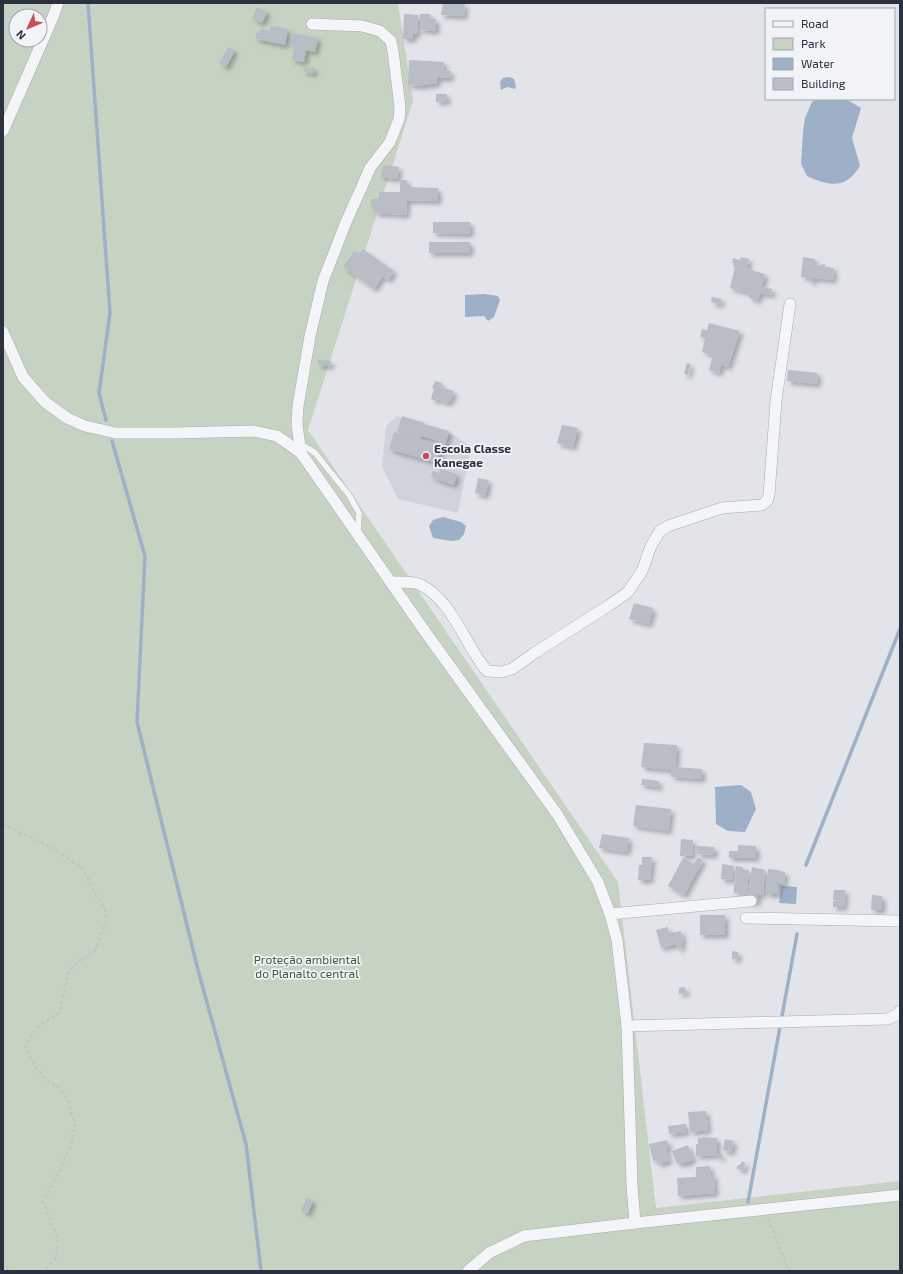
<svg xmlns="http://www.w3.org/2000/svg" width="903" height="1274" viewBox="0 0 903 1274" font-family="'Exo 2',sans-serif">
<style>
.built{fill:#d0d3db}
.green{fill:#c6d3c3;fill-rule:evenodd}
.water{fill:#9eb0c8}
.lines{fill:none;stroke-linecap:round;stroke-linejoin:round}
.stream{stroke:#9eb0c8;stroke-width:3.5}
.building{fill:#b9bdc6;filter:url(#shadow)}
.lane-casing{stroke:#a7abb4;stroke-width:6}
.street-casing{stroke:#a7abb4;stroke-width:12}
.path{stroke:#c0c2c8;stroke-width:2;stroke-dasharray:3 3;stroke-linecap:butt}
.lane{stroke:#f4f5f8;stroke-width:5.5}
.street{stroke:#f4f5f8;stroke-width:11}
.poi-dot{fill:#c94c56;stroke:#f1f3f7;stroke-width:1.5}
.labels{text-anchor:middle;stroke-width:3.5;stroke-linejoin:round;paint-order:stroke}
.poi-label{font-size:12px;font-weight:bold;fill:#2b3141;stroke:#f1f3f7;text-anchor:start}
.park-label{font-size:12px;fill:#3d5c38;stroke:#f1f3f7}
</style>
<defs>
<filter id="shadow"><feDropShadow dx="3.5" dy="3.5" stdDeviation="2" flood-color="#0004"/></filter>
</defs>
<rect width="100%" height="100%" fill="#e2e4ea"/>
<path class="built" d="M 397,416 L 450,433 L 471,446 L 458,513 L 398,499 L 382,466 L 386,426 Z"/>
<path class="green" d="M 3,3 L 398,3 L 413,101 L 308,430 L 618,882 L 656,1208 L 900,1181 L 900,1271 L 3,1271 ZM 16,16 L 40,16 L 40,40 L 16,40 Z"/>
<g class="water">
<path d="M 509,77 L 514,79 L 516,86 L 515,89 L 507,87 L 501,90 L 500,82 L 503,78 Z"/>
<path d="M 816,99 L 846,99 L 861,108 L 852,138 L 860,166 C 845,190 830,186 807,176 L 801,164 L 803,133 L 805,118 L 812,102 Z"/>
<path d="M 484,294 L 498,296 L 500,300 L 494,317 L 488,321 L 484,316 L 465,317 L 465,295 Z"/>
<path d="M 443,517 L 461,522 L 466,526 L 464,534 L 459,540 L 451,541 L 433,538 L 429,526 L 433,520 Z"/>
<path d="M 741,785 L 751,792 L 756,809 L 745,832 L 728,831 L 716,824 L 715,787 Z"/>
<path d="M 781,886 L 797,887 L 796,904 L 779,903 Z"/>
</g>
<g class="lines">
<g class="stream">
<path d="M 88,3 L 110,313 L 99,393 L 106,420"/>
<path d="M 112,441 L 145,556 L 137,722 L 198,970 L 246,1144 L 261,1271"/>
<path d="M 806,865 L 900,629"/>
<path d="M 748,1202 L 797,934"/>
</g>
</g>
<g class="building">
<path d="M 443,3 L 465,4 L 464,16 L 441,15 Z"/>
<path d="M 257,7 L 267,12 L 262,23 L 252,18 Z"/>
<path d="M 404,14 L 418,15 L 417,34 L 413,34 L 413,39 L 403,39 Z"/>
<path d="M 420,14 L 430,14 L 430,19 L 436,19 L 436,31 L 420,30 Z"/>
<path d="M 271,26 L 288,29 L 285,45 L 256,39 L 256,33 L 259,33 L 260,29 L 270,31 Z"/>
<path d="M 293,33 L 318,38 L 315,52 L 306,50 L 304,62 L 292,60 L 294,47 L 290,46 Z"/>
<path d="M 228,47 L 235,50 L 226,67 L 219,63 Z"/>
<path d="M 409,60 L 444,62 L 444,70 L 451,71 L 450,78 L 437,78 L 437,84 L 430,84 L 429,85 L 423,85 L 423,86 L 408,85 Z"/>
<path d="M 304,67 L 311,69 L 311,67 L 315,68 L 313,74 L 303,71 Z"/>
<path d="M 436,94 L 447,94 L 447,101 L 436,102 Z"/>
<path d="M 383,165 L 399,167 L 397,179 L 381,177 Z"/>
<path d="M 400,180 L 407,180 L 407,187 L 438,188 L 438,201 L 407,200 L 406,215 L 374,213 L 374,206 L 371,206 L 371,199 L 379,199 L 379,192 L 400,192 Z"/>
<path d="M 433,222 L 470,222 L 470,234 L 433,233 Z"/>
<rect x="429" y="242" width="41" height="11"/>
<path d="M 363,249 L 394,271 L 388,280 L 383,276 L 374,289 L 343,267 L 354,251 L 359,254 Z"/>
<path d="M 741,257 L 749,259 L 747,269 L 765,274 L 762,287 L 772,289 L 771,295 L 760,293 L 758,300 L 749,298 L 750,293 L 730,288 L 735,267 L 733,266 L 734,263 L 732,263 L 733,258 L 740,260 Z"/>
<path d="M 803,257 L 815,259 L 815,266 L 825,264 L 825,267 L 834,268 L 833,280 L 813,278 L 813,282 L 809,281 L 810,278 L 801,277 Z"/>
<path d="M 712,297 L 722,299 L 720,305 L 711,302 Z"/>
<path d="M 709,323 L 740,331 L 728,367 L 721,365 L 719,373 L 709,370 L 713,355 L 702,352 L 705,339 L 700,337 L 702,329 L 707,330 Z"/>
<path d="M 318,360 L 331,361 L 331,366 L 318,365 Z"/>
<path d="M 687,363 L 691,364 L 688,375 L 684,374 Z"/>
<path d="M 788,370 L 818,373 L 817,384 L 787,381 Z"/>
<path d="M 435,381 L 442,383 L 441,387 L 454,391 L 450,402 L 448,401 L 448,403 L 436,399 L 436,401 L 431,399 L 434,389 L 432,388 Z"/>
<path d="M 402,416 L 425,423 L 424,424 L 449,431 L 446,443 L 444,446 L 442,445 L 437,463 L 389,449 L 394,432 L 435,443 L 436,440 L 421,436 L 420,439 L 397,432 Z"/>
<path d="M 562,425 L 578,428 L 573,447 L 557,443 Z"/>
<path d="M 440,469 L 457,474 L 454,485 L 436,479 L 436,478 L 431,477 L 433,471 L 439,473 Z"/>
<path d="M 478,478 L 489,480 L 485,496 L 475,493 Z"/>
<path d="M 634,603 L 653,608 L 649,624 L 629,619 Z"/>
<path d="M 644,743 L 677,745 L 675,767 L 702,769 L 702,779 L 671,777 L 671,770 L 641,767 Z"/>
<path d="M 642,779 L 659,781 L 659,787 L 641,785 Z"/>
<path d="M 636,805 L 671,809 L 668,831 L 633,826 Z"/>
<path d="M 602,834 L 629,838 L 627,852 L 599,848 Z"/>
<path d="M 681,839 L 693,840 L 692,856 L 680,856 Z"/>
<path d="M 738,845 L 756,846 L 756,858 L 729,858 L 729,851 L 738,851 Z"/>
<path d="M 697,846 L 714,847 L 714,855 L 697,854 Z"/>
<path d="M 642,857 L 652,857 L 650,880 L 638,880 L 639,865 L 642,865 Z"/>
<path d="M 698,857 L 703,860 L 684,895 L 668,886 L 683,858 L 694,864 Z"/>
<path d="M 722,864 L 734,866 L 732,880 L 721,879 Z"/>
<path d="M 736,866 L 743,867 L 743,870 L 749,870 L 747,891 L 749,891 L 752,867 L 765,870 L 763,895 L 758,894 L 757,902 L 748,902 L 740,899 L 741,894 L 734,893 L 734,883 L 740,883 L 734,882 Z"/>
<path d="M 768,869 L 779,870 L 779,871 L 785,872 L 784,884 L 778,883 L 777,894 L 766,894 Z"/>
<path d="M 834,890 L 845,890 L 844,907 L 833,907 L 833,901 L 836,901 L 836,900 L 833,900 Z"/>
<path d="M 872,895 L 882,896 L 882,910 L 871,910 Z"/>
<rect x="700" y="915" width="25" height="20"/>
<path d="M 668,927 L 669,933 L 681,931 L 683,942 L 681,943 L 682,948 L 678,949 L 677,944 L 661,948 L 656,930 Z"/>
<path d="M 732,951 L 738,952 L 738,959 L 732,959 Z"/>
<path d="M 685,987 L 686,993 L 679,994 L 679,988 Z"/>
<path d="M 706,1111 L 708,1130 L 690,1132 L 688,1112 Z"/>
<path d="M 686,1124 L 686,1132 L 669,1134 L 668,1126 Z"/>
<path d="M 702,1137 L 717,1138 L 717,1155 L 722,1154 L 722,1158 L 717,1158 L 717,1155 L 696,1156 L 696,1144 L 698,1144 L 698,1138 L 702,1138 Z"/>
<path d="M 725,1139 L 734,1141 L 731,1152 L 723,1150 Z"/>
<path d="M 667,1140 L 669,1147 L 666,1148 L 669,1161 L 658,1164 L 657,1160 L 653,1161 L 649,1144 Z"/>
<path d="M 688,1145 L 693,1160 L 681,1164 L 676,1162 L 672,1151 Z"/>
<path d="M 741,1162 L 745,1162 L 744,1170 L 737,1169 L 737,1166 L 741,1164 Z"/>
<path d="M 710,1166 L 711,1175 L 714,1175 L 715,1193 L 678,1196 L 677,1178 L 696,1177 L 696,1167 Z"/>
<path d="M 306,1198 L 313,1200 L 308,1213 L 301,1211 Z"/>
</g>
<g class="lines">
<defs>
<path id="lane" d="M 300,444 L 311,450 L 316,454 L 349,495 L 359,513 L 358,531"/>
<g id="street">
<path d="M 3,131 L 53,17 L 58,3"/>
<path d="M 3,332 L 23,377 L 45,402 L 67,418 L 85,426 L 116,433 L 175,433 L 254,431 L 277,436 L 301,453 L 426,633 L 557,814 L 598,882 L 610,914 L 617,940 L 627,1026 L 632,1185 L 635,1223 L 524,1236 L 489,1253 L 468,1271"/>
<path d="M 301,453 L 297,425 L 298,406 L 310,336 L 323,281 L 346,222 L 364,182 L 370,168 L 390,142 L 399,119 L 400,107 L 393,51 L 391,41 L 380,31 L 362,26 L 312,24"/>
<path d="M 391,582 C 400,582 410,581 419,584 C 452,599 465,645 487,671 L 502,672 L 512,669 L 536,652 L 608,606 L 628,592 L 642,571 L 651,546 L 660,531 L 668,526 L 722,508 L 762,505 L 767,501 L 769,495 L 776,401 L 790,304"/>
<path d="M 610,914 L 751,901"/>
<path d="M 746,918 L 900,921"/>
<path d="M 627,1026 L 888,1019 L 898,1014 L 900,1011"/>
<path d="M 635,1223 L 900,1195"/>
</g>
</defs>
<use href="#lane" class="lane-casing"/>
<use href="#street" class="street-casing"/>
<g class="path">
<path d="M 3,824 L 51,847 L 84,870 L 97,898 L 105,908 L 106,921 L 94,952 L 81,960 L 69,970 L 59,1013 L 39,1026 L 25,1045 L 32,1061 L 46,1080 L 59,1087 L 67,1098 L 75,1125 L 71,1145 L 61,1168 L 43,1202 L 58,1238 L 56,1258 L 44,1271"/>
<path d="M 768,1219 L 789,1271"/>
<path d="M 3,1261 L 11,1271"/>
</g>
<use href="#lane" class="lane"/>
<use href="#street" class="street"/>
</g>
<circle class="poi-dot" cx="426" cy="456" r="4"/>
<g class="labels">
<g class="poi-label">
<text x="434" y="453">Escola Classe<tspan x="434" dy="14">Kanegae</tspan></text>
</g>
<g class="park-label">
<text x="307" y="964">Proteção ambiental<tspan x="307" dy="14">do Planalto central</tspan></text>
</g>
</g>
<rect width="903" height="1274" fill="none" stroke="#2b3141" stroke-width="8"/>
<rect x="765" y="8" width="130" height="92" fill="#f1f3f7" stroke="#a2a5ae"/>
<rect x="773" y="21" width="20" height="6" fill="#f4f5f8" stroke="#a2a5ae"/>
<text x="801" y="28" font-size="12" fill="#2b3141">Road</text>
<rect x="773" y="38" width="20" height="12" fill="#c6d3c3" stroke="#a2a5ae"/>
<text x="801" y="48" font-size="12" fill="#2b3141">Park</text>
<rect x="773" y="58" width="20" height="12" fill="#9eb0c8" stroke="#a2a5ae"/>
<text x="801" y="68" font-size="12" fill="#2b3141">Water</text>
<rect x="773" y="78" width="20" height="12" fill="#b9bdc6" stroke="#a2a5ae"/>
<text x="801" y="88" font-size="12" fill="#2b3141">Building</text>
<g transform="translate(28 28) rotate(226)"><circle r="19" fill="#f1f3f7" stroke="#a2a5ae"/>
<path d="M0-3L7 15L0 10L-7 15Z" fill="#c94c56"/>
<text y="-6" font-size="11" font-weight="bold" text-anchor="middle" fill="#2b3141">N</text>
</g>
</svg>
